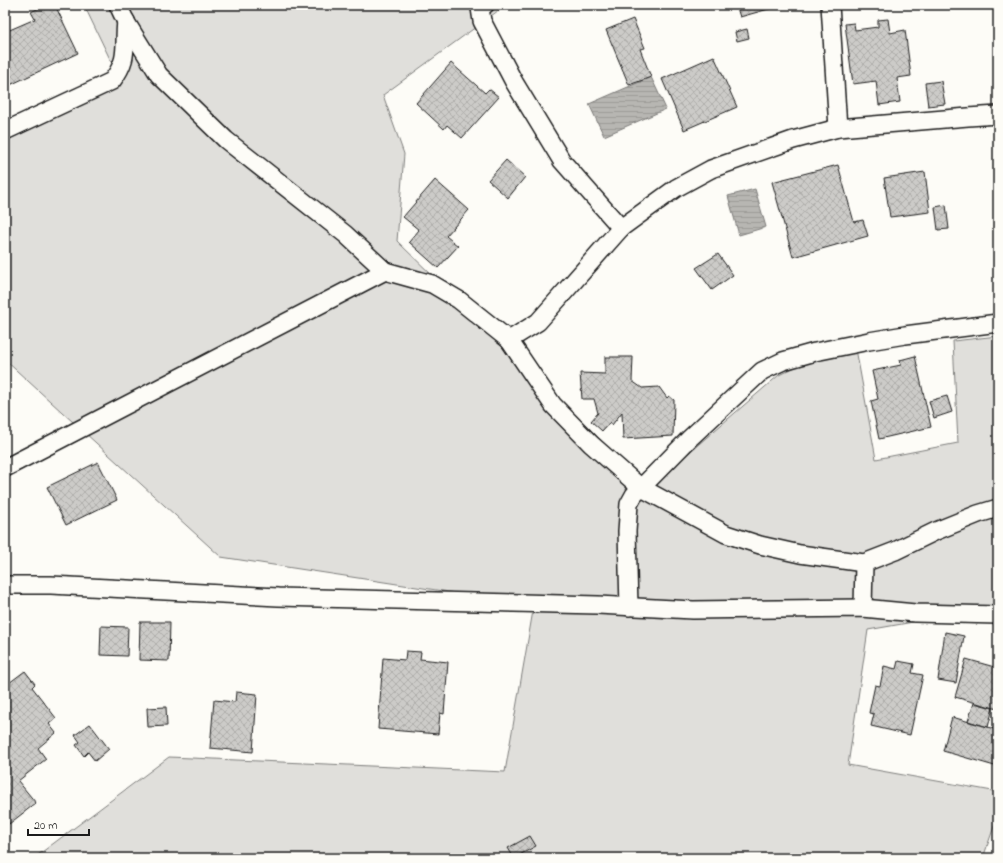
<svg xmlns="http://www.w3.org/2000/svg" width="1003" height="863" viewBox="0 0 1003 863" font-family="'Indie Flower',sans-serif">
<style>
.green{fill:#e0dfdb;stroke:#7e7e7c}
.water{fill:url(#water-rules);stroke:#797876}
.building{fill:url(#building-cross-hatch);stroke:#1c1c1c}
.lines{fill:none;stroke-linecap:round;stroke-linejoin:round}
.minor-casing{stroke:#1c1c1c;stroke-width:20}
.minor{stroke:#fdfcf7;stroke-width:17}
</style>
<defs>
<pattern id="water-rules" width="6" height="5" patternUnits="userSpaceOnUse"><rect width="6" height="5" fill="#b7b6b2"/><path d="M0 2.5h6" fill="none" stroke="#9d9c98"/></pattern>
<pattern id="building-cross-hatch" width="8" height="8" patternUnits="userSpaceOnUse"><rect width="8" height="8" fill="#cccbc8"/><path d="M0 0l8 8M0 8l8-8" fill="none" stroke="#afaeab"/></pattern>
</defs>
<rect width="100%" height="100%" fill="#fdfcf7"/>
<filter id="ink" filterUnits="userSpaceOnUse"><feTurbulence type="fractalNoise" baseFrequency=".025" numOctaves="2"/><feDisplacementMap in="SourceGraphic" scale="8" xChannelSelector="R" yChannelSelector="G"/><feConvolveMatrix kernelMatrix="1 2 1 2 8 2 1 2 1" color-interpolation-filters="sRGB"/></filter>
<g filter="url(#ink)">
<path class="green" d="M 84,5 L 506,5 L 383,95 L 404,154 L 397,241 L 649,487 L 779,375 L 854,338 L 876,459 L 958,443 L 953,341 L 998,336 L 998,607 L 868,630 L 848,765 L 998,792 L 998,815 L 983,858 L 34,858 L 169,757 L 505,772 L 534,605 L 221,557 L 5,360 L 5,136 L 121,82 Z"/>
<g class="water">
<path d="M 651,77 L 666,109 L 604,136 L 589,104 Z"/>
<path d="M 755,189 L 766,227 L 739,235 L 728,196 Z"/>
</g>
<g class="building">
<path d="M 45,5 L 55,5 L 78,53 L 10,85 L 5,74 L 5,32 L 35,19 L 31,12 Z"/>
<path d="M 736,5 L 783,5 L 740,17 Z"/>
<path d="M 633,19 L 645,48 L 640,49 L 651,77 L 629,85 L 606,30 Z"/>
<path d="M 888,19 L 890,33 L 905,30 L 911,76 L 897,78 L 900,102 L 879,105 L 876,81 L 853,84 L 845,24 L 854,23 L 855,30 L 878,27 L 878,20 Z"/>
<path d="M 747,29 L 749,38 L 737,41 L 735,32 Z"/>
<path d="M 714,56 L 737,107 L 684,130 L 662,79 Z"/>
<path d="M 451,63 L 485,93 L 489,89 L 499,97 L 462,138 L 447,125 L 444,129 L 416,103 Z"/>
<path d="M 941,81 L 945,104 L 928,106 L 925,83 Z"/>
<path d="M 506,160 L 525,177 L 508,198 L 488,180 Z"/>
<path d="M 838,165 L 854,222 L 863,220 L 868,236 L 793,257 L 772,182 Z"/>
<path d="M 925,172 L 930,212 L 890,217 L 884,178 Z"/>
<path d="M 435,180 L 469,210 L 446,236 L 458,246 L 438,268 L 409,242 L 419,230 L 403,217 Z"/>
<path d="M 946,205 L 949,229 L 938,230 L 935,207 Z"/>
<path d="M 718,254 L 733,275 L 712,290 L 696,268 Z"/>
<path d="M 915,356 L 931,427 L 879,439 L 871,401 L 878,399 L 872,371 L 901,365 L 900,360 Z"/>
<path d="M 605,357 L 633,357 L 632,381 L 642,388 L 659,387 L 667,398 L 669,396 L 674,400 L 673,436 L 623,439 L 622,412 L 612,425 L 610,422 L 602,431 L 591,421 L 598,413 L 594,399 L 582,399 L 580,373 L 605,374 Z"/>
<path d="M 947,396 L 952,412 L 934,418 L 929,401 Z"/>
<path d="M 98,462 L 117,500 L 66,525 L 47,487 Z"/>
<path d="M 140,622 L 170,622 L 169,661 L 139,660 Z"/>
<path d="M 101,626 L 128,627 L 127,656 L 100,655 Z"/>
<path d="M 945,632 L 964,636 L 956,683 L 938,680 Z"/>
<path d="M 406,651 L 421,652 L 420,659 L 448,662 L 444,714 L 440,713 L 438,734 L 378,729 L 383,658 L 405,660 Z"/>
<path d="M 966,659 L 998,668 L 998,709 L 955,697 Z"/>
<path d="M 898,661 L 914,664 L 912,673 L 923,675 L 910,735 L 871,726 L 874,714 L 869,713 L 875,685 L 880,686 L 884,666 L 896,669 Z"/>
<path d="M 25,671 L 35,684 L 32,687 L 56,718 L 49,724 L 56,733 L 38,748 L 46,759 L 18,781 L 36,803 L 9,824 L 5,819 L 5,686 Z"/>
<path d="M 236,692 L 257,694 L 253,752 L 210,748 L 214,700 L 235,702 Z"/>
<path d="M 974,703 L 993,708 L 988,727 L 968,721 Z"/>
<path d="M 166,707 L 167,726 L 148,727 L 147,708 Z"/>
<path d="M 952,717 L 998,730 L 998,767 L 943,751 Z"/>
<path d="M 90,724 L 109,749 L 95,761 L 88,752 L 84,756 L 76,745 L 80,742 L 75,735 Z"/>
<path d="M 530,836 L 536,846 L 514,858 L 508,848 Z"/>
</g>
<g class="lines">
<defs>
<g id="minor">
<path d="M 118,5 L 126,22 L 159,75 L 226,140 L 345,234 L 385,271"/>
<path d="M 485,5 L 480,8 L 482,21 L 514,82 L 562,161 L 621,228"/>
<path d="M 830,5 L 838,128"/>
<path d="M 5,131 L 112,81 C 130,57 123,48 126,21"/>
<path d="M 509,340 L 553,405 L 591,444 L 640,487 L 726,534 L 760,545 L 800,554 L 864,563 L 895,551 L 936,531 L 978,514 L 998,508"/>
<path d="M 5,468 L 385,271 L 432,284 L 459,300 L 509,340 L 538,322 L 621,228 L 676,188 L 711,169 L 793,140 L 838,128 L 968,117 L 998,115"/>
<path d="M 5,585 L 51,585 L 278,597 L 598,605 L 693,610 L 863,608 L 915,613 L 998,615"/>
<path d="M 629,607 L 627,531 L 629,504 L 634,495 L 690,438 L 762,371 L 783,361 L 815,352 L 869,341 L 905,335 L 998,323"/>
<path d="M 863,608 L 864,563"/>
</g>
</defs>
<use href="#minor" class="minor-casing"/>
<use href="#minor" class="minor"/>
</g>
</g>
<rect width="1003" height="863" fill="none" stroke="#fdfcf7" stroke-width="20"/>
<rect x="10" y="10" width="983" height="843" fill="none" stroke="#1c1c1c" stroke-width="1.5" filter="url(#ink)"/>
<path d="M28 829v6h61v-6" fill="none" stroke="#1c1c1c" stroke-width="2"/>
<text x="34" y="829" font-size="12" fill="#1c1c1c" stroke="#fdfcf7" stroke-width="3" paint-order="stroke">20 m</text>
</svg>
